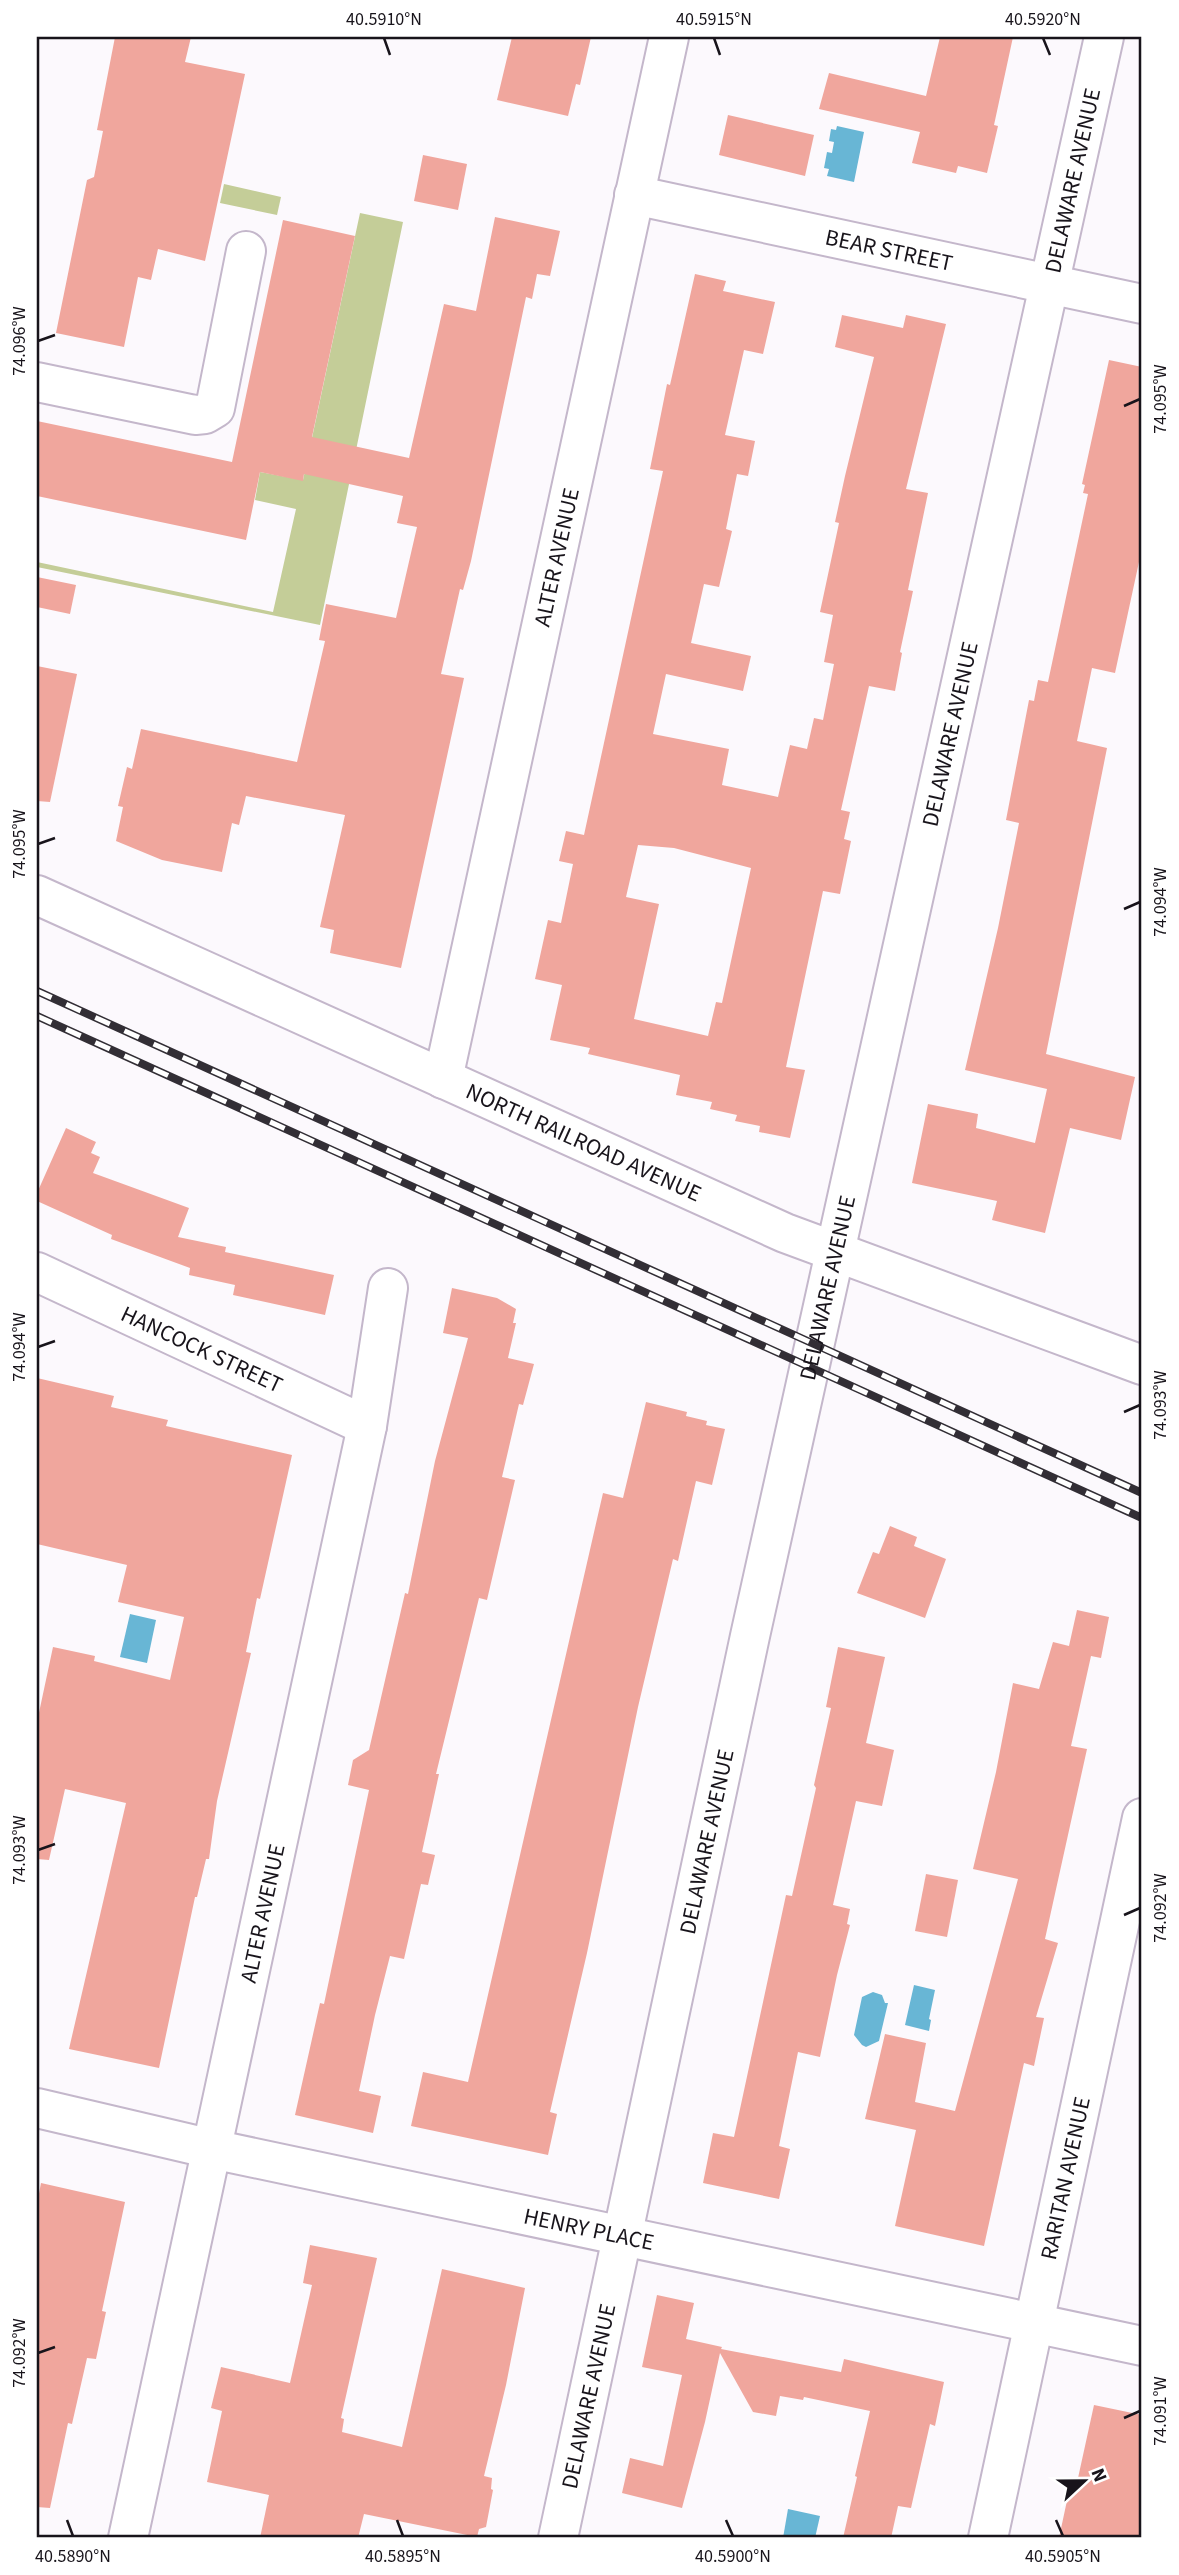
<svg xmlns="http://www.w3.org/2000/svg" width="1179" height="2575" viewBox="0 0 1179 2575" font-family="'Source Sans 3',sans-serif">
<style>
.green{fill:#c4cd98}
.water{fill:#68b6d5}
.building{fill:#f0a69d;fill-rule:evenodd}
.lines{fill:none;stroke-linecap:round;stroke-linejoin:round}
.minor-casing{stroke:#c4b7cb;stroke-width:42}
.minor{stroke:#fff;stroke-width:38}
.rail-casing{stroke:#322e35;stroke-width:8}
.rail{stroke:#fff;stroke-width:5;stroke-dasharray:16;stroke-linecap:butt}
.ticks{fill:none;stroke:#18141b;stroke-width:2.5}
.labels{text-anchor:middle;stroke-width:5;stroke-linejoin:round;paint-order:stroke}
.street-label{font-size:23px;fill:#18141b;stroke:#fff}
.neatline{fill:none;stroke:#18141b;stroke-width:2.5}
.ticks-label{font-size:18px;text-anchor:middle;fill:#18141b}
</style>
<rect width="100%" height="100%" fill="#fcf9fd"/>
<g class="green">
<path d="M 224,184 L 281,197 L 277,215 L 220,203 Z"/>
<path d="M 360,213 L 403,222 L 320,625 L 37,567 L 37,562 L 273,612 L 296,509 L 255,500 L 260,472 L 303,480 Z"/>
</g>
<g class="water">
<path d="M 837,126 L 864,132 L 854,182 L 827,176 L 829,169 L 824,168 L 827,152 L 832,153 L 834,142 L 829,141 L 831,129 L 836,130 Z"/>
<path d="M 130,1614 L 156,1620 L 147,1663 L 120,1657 Z"/>
<path d="M 914,1985 L 935,1990 L 929,2019 L 931,2020 L 929,2031 L 905,2025 Z"/>
<path d="M 873,1992 L 882,1995 L 885,2003 L 888,2003 L 879,2041 L 866,2047 L 862,2045 L 854,2035 L 862,1997 Z"/>
<path d="M 788,2509 L 820,2516 L 815,2538 L 783,2538 Z"/>
</g>
<g class="building">
<path d="M 115,37 L 191,37 L 185,62 L 245,74 L 205,261 L 158,249 L 151,280 L 138,277 L 124,347 L 56,333 L 87,180 L 94,177 L 103,131 L 97,130 Z"/>
<path d="M 512,37 L 591,37 L 580,85 L 576,84 L 568,116 L 497,100 Z"/>
<path d="M 940,37 L 1013,37 L 994,125 L 998,126 L 987,173 L 958,166 L 956,173 L 912,163 L 920,132 L 819,109 L 829,73 L 926,96 Z"/>
<path d="M 728,115 L 814,135 L 805,176 L 719,155 Z"/>
<path d="M 423,155 L 467,164 L 458,210 L 414,201 Z"/>
<path d="M 495,217 L 560,231 L 550,276 L 537,274 L 532,299 L 526,297 L 471,561 L 463,590 L 460,589 L 441,674 L 464,678 L 401,968 L 330,953 L 334,930 L 320,927 L 345,815 L 246,796 L 239,825 L 232,823 L 222,872 L 162,860 L 116,841 L 123,807 L 118,806 L 127,767 L 132,769 L 141,729 L 297,762 L 325,641 L 319,640 L 326,604 L 396,618 L 417,527 L 397,523 L 403,496 L 304,474 L 303,481 L 260,472 L 246,540 L 37,496 L 37,421 L 232,462 L 283,220 L 355,236 L 312,437 L 409,458 L 444,304 L 476,311 Z"/>
<path d="M 695,274 L 726,281 L 723,291 L 775,302 L 763,354 L 744,350 L 725,435 L 755,441 L 748,476 L 737,474 L 726,529 L 732,531 L 719,587 L 704,584 L 691,643 L 751,656 L 743,691 L 666,674 L 653,734 L 729,749 L 722,785 L 778,797 L 790,745 L 807,749 L 814,718 L 823,720 L 834,664 L 824,662 L 833,615 L 820,612 L 839,523 L 835,522 L 845,476 L 874,357 L 835,347 L 842,315 L 903,328 L 906,315 L 946,324 L 906,489 L 928,493 L 908,590 L 913,591 L 900,652 L 902,653 L 895,691 L 869,686 L 841,810 L 850,812 L 844,839 L 851,841 L 840,894 L 823,891 L 786,1067 L 805,1070 L 790,1138 L 759,1132 L 760,1126 L 735,1121 L 737,1115 L 710,1109 L 712,1102 L 676,1095 L 680,1075 L 588,1054 L 590,1048 L 550,1040 L 562,985 L 535,979 L 548,920 L 561,923 L 573,864 L 559,861 L 566,831 L 584,835 L 663,471 L 650,469 L 667,384 L 670,385 ZM 638,845 L 674,848 L 751,868 L 722,1003 L 716,1002 L 708,1036 L 634,1019 L 659,904 L 626,897 Z"/>
<path d="M 1109,360 L 1142,367 L 1142,548 L 1115,673 L 1092,668 L 1077,741 L 1107,748 L 1046,1054 L 1135,1077 L 1121,1140 L 1070,1128 L 1045,1233 L 992,1220 L 997,1201 L 912,1183 L 928,1104 L 978,1114 L 976,1128 L 1035,1143 L 1047,1089 L 965,1070 L 998,928 L 1019,823 L 1006,820 L 1029,700 L 1034,701 L 1038,680 L 1048,682 L 1088,494 L 1083,493 L 1085,485 L 1082,484 Z"/>
<path d="M 37,577 L 76,585 L 70,614 L 37,607 Z"/>
<path d="M 37,666 L 77,674 L 50,802 L 37,801 Z"/>
<path d="M 66,1128 L 96,1142 L 91,1153 L 100,1157 L 93,1173 L 189,1208 L 178,1237 L 226,1247 L 225,1252 L 334,1275 L 325,1315 L 233,1295 L 235,1285 L 189,1275 L 190,1268 L 111,1239 L 112,1235 L 37,1201 L 37,1193 Z"/>
<path d="M 452,1288 L 497,1298 L 516,1309 L 513,1323 L 516,1323 L 508,1358 L 534,1364 L 523,1405 L 519,1404 L 502,1477 L 515,1480 L 487,1600 L 479,1598 L 436,1774 L 439,1774 L 422,1852 L 435,1855 L 428,1885 L 421,1884 L 404,1959 L 390,1956 L 375,2015 L 359,2091 L 381,2096 L 373,2133 L 295,2115 L 320,2003 L 324,2004 L 369,1790 L 348,1785 L 353,1760 L 369,1750 L 405,1593 L 408,1594 L 435,1461 L 468,1338 L 443,1333 Z"/>
<path d="M 37,1378 L 114,1396 L 111,1407 L 168,1420 L 166,1426 L 292,1455 L 260,1599 L 257,1598 L 246,1652 L 251,1653 L 217,1801 L 209,1859 L 206,1859 L 197,1897 L 195,1897 L 159,2068 L 69,2049 L 126,1803 L 65,1789 L 49,1860 L 37,1859 L 37,1722 L 53,1647 L 95,1656 L 94,1661 L 170,1680 L 184,1617 L 118,1602 L 127,1565 L 37,1544 Z"/>
<path d="M 646,1402 L 687,1412 L 686,1416 L 707,1421 L 706,1425 L 725,1429 L 712,1485 L 696,1481 L 678,1561 L 673,1559 L 638,1707 L 587,1953 L 550,2112 L 557,2114 L 548,2155 L 411,2126 L 423,2072 L 468,2082 L 603,1493 L 623,1498 Z"/>
<path d="M 890,1526 L 917,1537 L 914,1546 L 946,1559 L 925,1618 L 857,1593 L 873,1552 L 879,1554 Z"/>
<path d="M 1077,1610 L 1109,1617 L 1101,1658 L 1091,1656 L 1071,1746 L 1087,1749 L 1045,1939 L 1058,1943 L 1036,2017 L 1044,2018 L 1034,2066 L 1024,2063 L 984,2246 L 895,2226 L 916,2130 L 865,2119 L 885,2034 L 926,2043 L 915,2102 L 955,2111 L 1018,1879 L 973,1869 L 996,1772 L 1013,1683 L 1039,1689 L 1053,1642 L 1069,1646 Z"/>
<path d="M 838,1647 L 885,1657 L 866,1743 L 894,1750 L 882,1806 L 856,1801 L 833,1905 L 850,1909 L 847,1924 L 850,1925 L 837,1975 L 820,2057 L 798,2052 L 779,2146 L 790,2149 L 779,2199 L 703,2183 L 713,2133 L 734,2137 L 786,1895 L 792,1896 L 816,1788 L 814,1785 L 831,1708 L 826,1707 Z"/>
<path d="M 926,1874 L 958,1880 L 947,1937 L 915,1931 Z"/>
<path d="M 41,2183 L 125,2202 L 102,2311 L 106,2312 L 96,2359 L 87,2358 L 72,2424 L 68,2423 L 50,2508 L 37,2507 L 37,2204 Z"/>
<path d="M 310,2245 L 377,2258 L 341,2418 L 344,2419 L 342,2432 L 402,2447 L 442,2269 L 525,2288 L 506,2385 L 484,2476 L 492,2478 L 491,2489 L 493,2490 L 486,2527 L 479,2529 L 477,2537 L 364,2514 L 358,2538 L 260,2538 L 269,2495 L 207,2482 L 222,2411 L 211,2408 L 221,2367 L 290,2383 L 312,2285 L 303,2283 Z"/>
<path d="M 657,2295 L 694,2303 L 686,2339 L 722,2347 L 721,2349 L 841,2372 L 844,2359 L 944,2382 L 935,2426 L 930,2424 L 911,2508 L 898,2506 L 891,2538 L 843,2538 L 857,2477 L 855,2476 L 870,2411 L 804,2397 L 803,2400 L 780,2396 L 776,2416 L 753,2412 L 720,2353 L 705,2422 L 682,2508 L 622,2493 L 630,2458 L 663,2466 L 682,2375 L 642,2367 Z"/>
<path d="M 1094,2405 L 1142,2415 L 1142,2538 L 1059,2538 L 1072,2477 L 1078,2478 Z"/>
</g>
<g class="lines">
<defs>
<g id="minor">
<path id="s1" d="M 634,195 L 1142,304"/>
<path d="M 37,382 L 195,415 L 205,414 L 215,408 L 246,251"/>
<path id="s2" d="M 37,895 L 785,1233 L 1142,1365"/>
<path id="s3" d="M 443,1079 L 669,37"/>
<path id="s4" d="M 37,1272 L 367,1426"/>
<path id="s5" d="M 37,2108 L 212,2149 L 1142,2346"/>
<path id="s6" d="M 128,2538 L 367,1426 L 388,1288"/>
<path id="s7" d="M 558,2538 L 750,1636 L 1104,37"/>
<path id="s8" d="M 988,2538 L 1142,1818"/>
</g>
</defs>
<use href="#minor" class="minor-casing"/>
<use href="#minor" class="minor"/>
<defs>
<g id="rail">
<path d="M 37,991 L 1142,1493"/>
<path d="M 37,1016 L 1142,1518"/>
</g>
</defs>
<use href="#rail" class="rail-casing"/>
<use href="#rail" class="rail"/>
</g>
<path class="ticks" d="M 384,38 L 390,55M 714,38 L 720,55M 1043,38 L 1050,55M 38,341 L 55,335M 1124,406 L 1140,399M 38,844 L 55,838M 1124,909 L 1140,902M 38,1347 L 55,1341M 1124,1412 L 1140,1405M 38,1850 L 55,1844M 1124,1915 L 1140,1908M 38,2353 L 55,2347M 1124,2418 L 1140,2411M 67,2520 L 73,2536M 397,2520 L 403,2536M 726,2520 L 733,2536M 1056,2520 L 1063,2536"/>
<g class="labels">
<g class="street-label">
<text dy="8" stroke="none"><textPath href="#s7" startOffset="2413">DELAWARE AVENUE</textPath></text>
<text dy="8" stroke="none"><textPath href="#s1" startOffset="261">BEAR STREET</textPath></text>
<text dy="8" stroke="none"><textPath href="#s3" startOffset="534">ALTER AVENUE</textPath></text>
<text dy="8" stroke="none"><textPath href="#s7" startOffset="1846">DELAWARE AVENUE</textPath></text>
<text dy="8" stroke="none"><textPath href="#s2" startOffset="600">NORTH RAILROAD AVENUE</textPath></text>
<text dy="8" stroke="none"><textPath href="#s7" startOffset="1279">DELAWARE AVENUE</textPath></text>
<text dy="8" stroke="none"><textPath href="#s4" startOffset="182">HANCOCK STREET</textPath></text>
<text dy="8" stroke="none"><textPath href="#s7" startOffset="712">DELAWARE AVENUE</textPath></text>
<text dy="8" stroke="none"><textPath href="#s6" startOffset="639">ALTER AVENUE</textPath></text>
<text dy="8" stroke="none"><textPath href="#s8" startOffset="368">RARITAN AVENUE</textPath></text>
<text dy="8" stroke="none"><textPath href="#s5" startOffset="565">HENRY PLACE</textPath></text>
<text dy="8" stroke="none"><textPath href="#s7" startOffset="145">DELAWARE AVENUE</textPath></text>
</g>
</g>
<rect width="1179" height="2575" fill="none" stroke="#ffffff" stroke-width="77"/>
<g transform="translate(1084 2481) rotate(68)" stroke="#ffffff" stroke-width="5" paint-order="stroke">
<path d="M0-5L12 26L0 18L-12 26Z" fill="#18141b"/>
<text y="-10" font-size="19" font-weight="bold" text-anchor="middle" fill="#18141b">N</text>
</g>
<rect x="38" y="38" width="1102" height="2498" class="neatline"/>
<g class="ticks-label">
<text x="384" y="25">40.5910°N</text>
<text x="714" y="25">40.5915°N</text>
<text x="1043" y="25">40.5920°N</text>
<text transform="translate(19 341) rotate(-90)" y="6">74.096°W</text>
<text transform="translate(1160 399) rotate(-90)" y="6">74.095°W</text>
<text transform="translate(19 844) rotate(-90)" y="6">74.095°W</text>
<text transform="translate(1160 902) rotate(-90)" y="6">74.094°W</text>
<text transform="translate(19 1347) rotate(-90)" y="6">74.094°W</text>
<text transform="translate(1160 1405) rotate(-90)" y="6">74.093°W</text>
<text transform="translate(19 1850) rotate(-90)" y="6">74.093°W</text>
<text transform="translate(1160 1908) rotate(-90)" y="6">74.092°W</text>
<text transform="translate(19 2353) rotate(-90)" y="6">74.092°W</text>
<text transform="translate(1160 2411) rotate(-90)" y="6">74.091°W</text>
<text x="73" y="2562">40.5890°N</text>
<text x="403" y="2562">40.5895°N</text>
<text x="733" y="2562">40.5900°N</text>
<text x="1063" y="2562">40.5905°N</text>
</g>
</svg>
